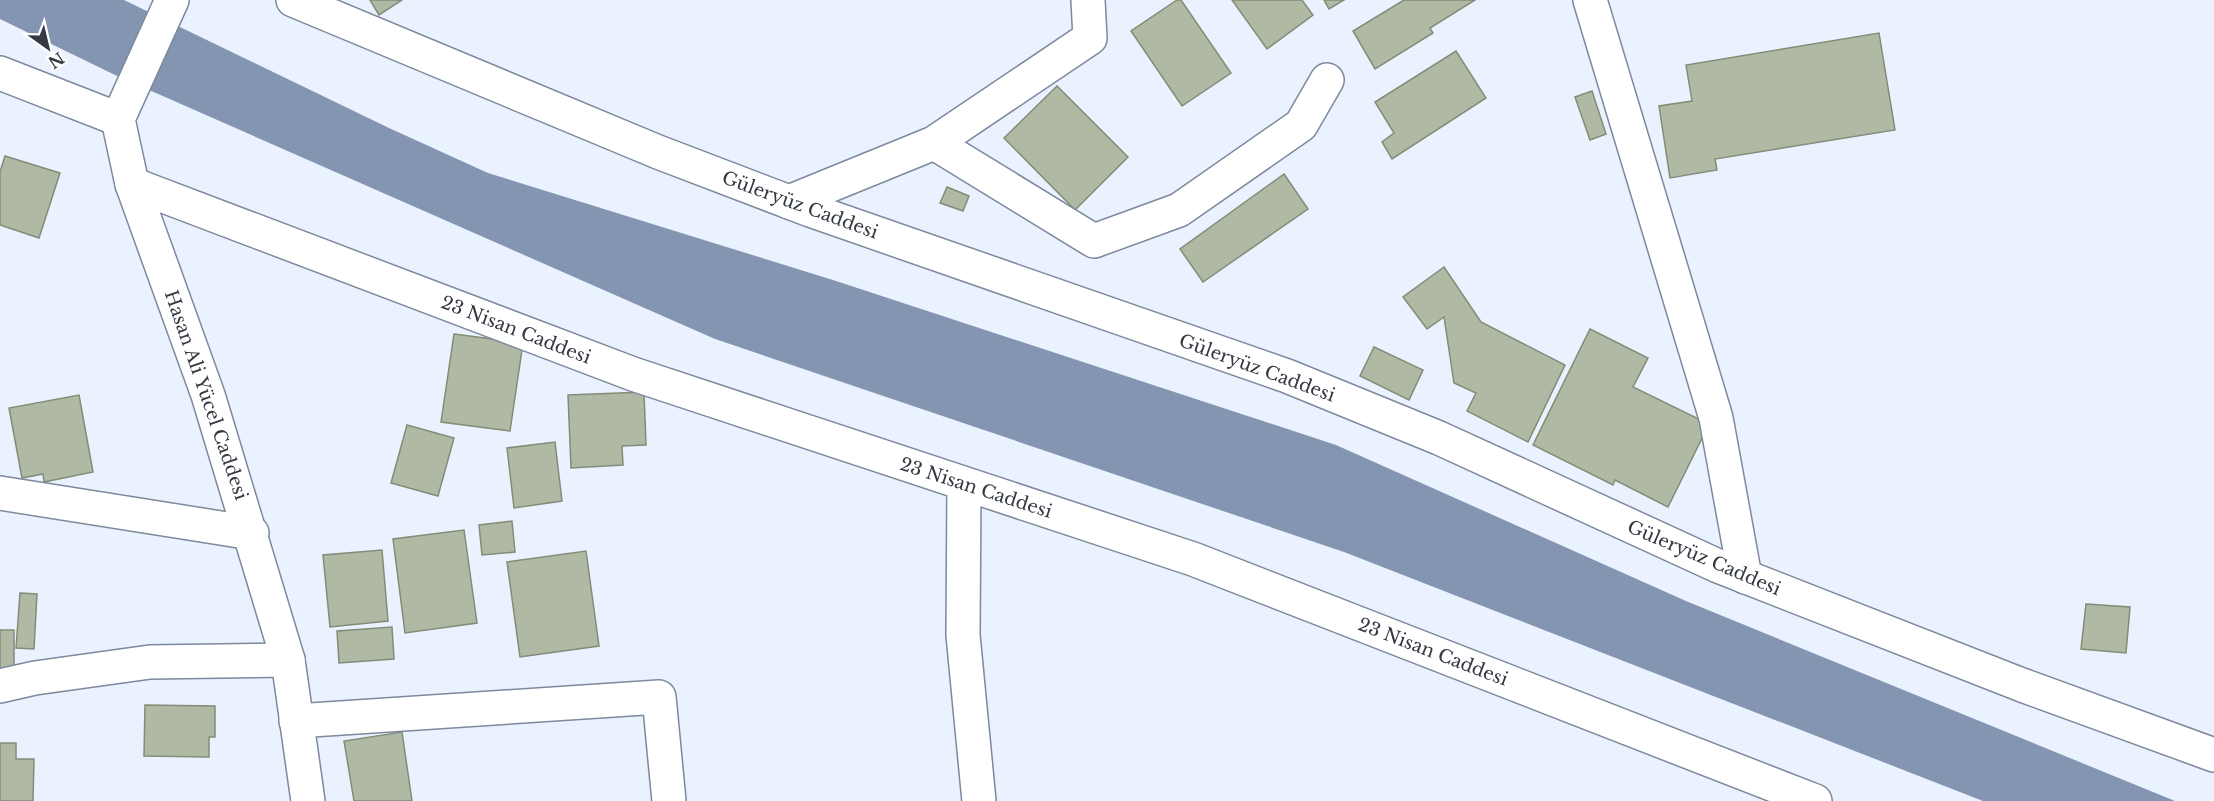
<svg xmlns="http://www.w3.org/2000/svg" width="2214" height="801" viewBox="0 0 2214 801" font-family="'Libre Baskerville',serif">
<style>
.water{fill:#8495b1}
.building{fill:#afb9a4;stroke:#828c77;stroke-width:1.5}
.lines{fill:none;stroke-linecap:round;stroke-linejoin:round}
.minor-casing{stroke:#7d899c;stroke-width:36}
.minor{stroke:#fff;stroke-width:33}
.labels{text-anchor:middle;stroke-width:6;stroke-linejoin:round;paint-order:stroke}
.street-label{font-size:18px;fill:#343942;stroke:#fff}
</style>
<rect width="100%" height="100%" fill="#eaf2ff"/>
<path class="water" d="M 0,0 L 124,0 L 389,128 L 488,173 L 833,280 L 1336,445 L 1686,601 L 2175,801 L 1983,801 L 1344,552 L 715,339 L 115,75 L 0,19 Z"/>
<g class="building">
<path d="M 370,0 L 402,0 L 379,15 Z"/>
<path d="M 1177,0 L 1181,0 L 1231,73 L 1182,106 L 1131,31 Z"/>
<path d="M 1232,0 L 1302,0 L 1313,15 L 1267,49 Z"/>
<path d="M 1324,0 L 1344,0 L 1329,9 Z"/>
<path d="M 1404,0 L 1475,0 L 1430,28 L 1433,33 L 1375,69 L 1353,31 Z"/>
<path d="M 1879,33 L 1895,130 L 1715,159 L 1717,170 L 1670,178 L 1659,106 L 1692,101 L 1686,65 Z"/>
<path d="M 1456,51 L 1486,98 L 1392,159 L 1382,142 L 1394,133 L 1375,102 Z"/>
<path d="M 1057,86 L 1128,157 L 1075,210 L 1004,138 Z"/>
<path d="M 1592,91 L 1606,134 L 1590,140 L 1575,97 Z"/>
<path d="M 5,156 L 60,173 L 39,238 L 0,225 L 0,172 Z"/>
<path d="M 1284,174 L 1308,209 L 1203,282 L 1180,249 Z"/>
<path d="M 947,187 L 969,196 L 963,211 L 940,203 Z"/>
<path d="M 1444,267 L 1481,322 L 1565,365 L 1528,442 L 1467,411 L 1476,393 L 1454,383 L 1444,317 L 1427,329 L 1403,297 Z"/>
<path d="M 1590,329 L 1648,358 L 1633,387 L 1709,424 L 1668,507 L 1615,480 L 1613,485 L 1533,445 Z"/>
<path d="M 454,334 L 523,343 L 510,431 L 441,422 Z"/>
<path d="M 1374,347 L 1423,370 L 1409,400 L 1360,376 Z"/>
<path d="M 644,392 L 646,445 L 622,446 L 623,465 L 571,468 L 568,395 Z"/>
<path d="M 79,395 L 93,472 L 44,482 L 43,474 L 22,478 L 9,408 Z"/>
<path d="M 407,425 L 454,438 L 438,496 L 391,483 Z"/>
<path d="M 555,442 L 562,501 L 514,508 L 507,448 Z"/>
<path d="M 512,521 L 515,552 L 482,555 L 479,525 Z"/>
<path d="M 464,530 L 477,623 L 405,633 L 393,539 Z"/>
<path d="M 382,550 L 388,621 L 330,627 L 323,555 Z"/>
<path d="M 586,551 L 599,646 L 520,657 L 507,562 Z"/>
<path d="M 20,593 L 37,594 L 34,649 L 16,648 Z"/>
<path d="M 2086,604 L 2130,607 L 2126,653 L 2081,649 Z"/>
<path d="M 392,627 L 394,659 L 339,663 L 337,631 Z"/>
<rect x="0" y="630" width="14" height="38"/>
<path d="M 145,705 L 215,706 L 215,737 L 209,737 L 209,757 L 144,756 Z"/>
<path d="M 402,732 L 412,801 L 354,801 L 344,741 Z"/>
<path d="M 0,743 L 16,743 L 16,759 L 34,759 L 33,801 L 0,801 Z"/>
</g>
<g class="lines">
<defs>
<g id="minor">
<path d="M 172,0 L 118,119 L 132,184 L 208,395 L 288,660 L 308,801"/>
<path d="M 293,0 L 658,152 L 810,210 L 1287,376 L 1439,438 L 1718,566 L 2022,685 L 2214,755"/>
<path d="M 1590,0 L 1716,418 L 1745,577"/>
<path d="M 0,73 L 118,119"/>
<path d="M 934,143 L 1094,241 L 1179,210 L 1301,125 L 1327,80"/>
<path d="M 132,184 L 633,374 L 1193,559 L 1815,801"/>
<path d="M 789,202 L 934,143 L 1090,38 L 1088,0"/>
<path d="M 964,484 L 963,635 L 979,801"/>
<path d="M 0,493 L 252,533"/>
<path d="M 0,686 L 35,678 L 150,662 L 288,660"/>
<path d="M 296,721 L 659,697 L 669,801"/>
</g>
</defs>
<use href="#minor" class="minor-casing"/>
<use href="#minor" class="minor"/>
</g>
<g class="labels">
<g class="street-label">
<text transform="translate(800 205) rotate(20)" y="6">Güleryüz Caddesi</text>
<text transform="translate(516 330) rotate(21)" y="6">23 Nisan Caddesi</text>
<text transform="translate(1257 368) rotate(20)" y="6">Güleryüz Caddesi</text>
<text transform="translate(206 395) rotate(71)" y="6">Hasan Ali Yücel Caddesi</text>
<text transform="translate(976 488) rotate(18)" y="6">23 Nisan Caddesi</text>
<text transform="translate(1704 558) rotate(23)" y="6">Güleryüz Caddesi</text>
<text transform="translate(1433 652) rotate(21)" y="6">23 Nisan Caddesi</text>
</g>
</g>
<g transform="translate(48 48) rotate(146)" stroke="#ffffff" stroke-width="4.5" paint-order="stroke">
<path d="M0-4.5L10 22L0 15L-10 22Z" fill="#343942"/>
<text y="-9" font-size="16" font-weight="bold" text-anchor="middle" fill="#343942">N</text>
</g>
</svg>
